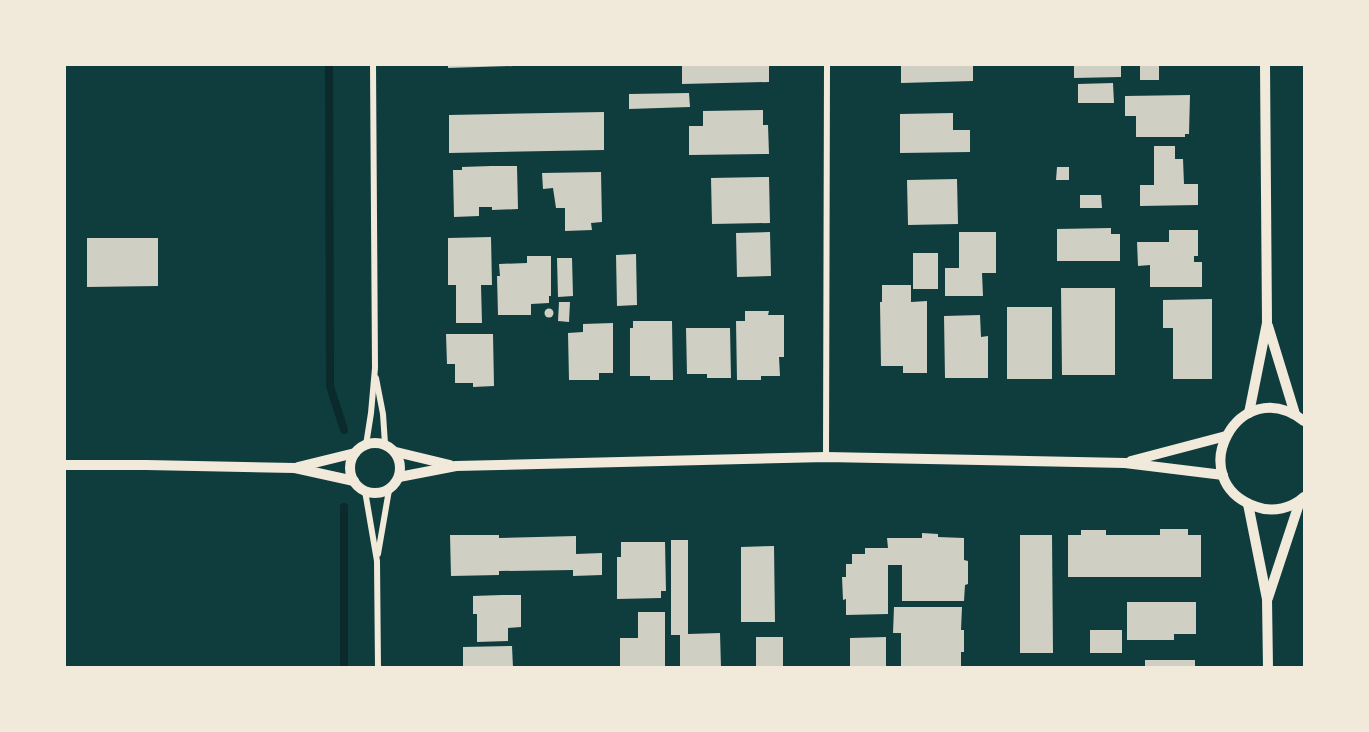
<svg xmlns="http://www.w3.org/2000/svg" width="1369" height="732" viewBox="0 0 1369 732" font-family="'Fira Sans Condensed',sans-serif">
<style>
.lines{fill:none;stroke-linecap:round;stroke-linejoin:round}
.stream{stroke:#0a2a2b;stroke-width:8}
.building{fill:#cfcfc3}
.minor{stroke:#f1e9da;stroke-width:6}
.tertiary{stroke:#f1e9da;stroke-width:10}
</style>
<rect width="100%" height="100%" fill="#0f3d3e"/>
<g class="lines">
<g class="stream">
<path d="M 329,64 L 330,386 L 344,430"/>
<path d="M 344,507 L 344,668"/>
</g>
</g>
<g class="building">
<path d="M 448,64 L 514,64 L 514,66 L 448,68 Z"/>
<path d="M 682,64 L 769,64 L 769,82 L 682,84 Z"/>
<path d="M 901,64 L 973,64 L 973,81 L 901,83 Z"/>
<path d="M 1074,64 L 1121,64 L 1121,77 L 1074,78 Z"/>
<rect x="1140" y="64" width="19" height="16"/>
<path d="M 1113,83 L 1114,103 L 1078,103 L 1078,84 Z"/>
<path d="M 689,93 L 690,107 L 629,109 L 629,94 Z"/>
<path d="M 1190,95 L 1189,134 L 1185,134 L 1185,137 L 1136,137 L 1136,116 L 1125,116 L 1125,96 Z"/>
<path d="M 763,110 L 763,125 L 768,125 L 769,154 L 689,155 L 689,126 L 703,126 L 703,111 Z"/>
<path d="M 604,112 L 604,150 L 449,153 L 449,115 Z"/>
<path d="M 953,113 L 953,130 L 970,130 L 970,152 L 900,153 L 900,114 Z"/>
<path d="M 1154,146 L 1175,146 L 1175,159 L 1183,159 L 1184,184 L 1198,184 L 1198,205 L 1140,206 L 1140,185 L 1154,185 Z"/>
<path d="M 491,166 L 517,166 L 518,209 L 492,210 L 492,207 L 479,207 L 479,216 L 454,217 L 453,170 L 462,170 L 462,167 Z"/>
<path d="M 1057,167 L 1069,167 L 1069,180 L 1056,180 Z"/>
<path d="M 601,172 L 602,222 L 591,223 L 592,230 L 565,231 L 565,208 L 556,208 L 553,188 L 543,189 L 542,173 Z"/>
<path d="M 769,177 L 770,223 L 712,224 L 711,178 Z"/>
<path d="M 957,179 L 958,224 L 908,225 L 907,180 Z"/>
<path d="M 1080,195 L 1101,195 L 1102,208 L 1080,208 Z"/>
<path d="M 1111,228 L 1111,234 L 1120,234 L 1120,261 L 1057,261 L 1057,229 Z"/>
<path d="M 1169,230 L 1198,230 L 1198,256 L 1194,256 L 1194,262 L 1202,262 L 1202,287 L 1150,287 L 1150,265 L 1138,266 L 1137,242 L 1169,242 Z"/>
<path d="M 770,232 L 771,276 L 737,277 L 736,233 Z"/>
<path d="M 959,232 L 996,232 L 996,273 L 982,273 L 983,296 L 945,296 L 945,268 L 959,268 Z"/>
<path d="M 491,237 L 492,285 L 481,285 L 482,323 L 456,323 L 456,285 L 448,285 L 448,238 Z"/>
<path d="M 87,238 L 158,238 L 158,286 L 87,287 Z"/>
<rect x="913" y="253" width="25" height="36"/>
<path d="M 636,254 L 637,305 L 617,306 L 616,255 Z"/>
<path d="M 527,256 L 551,256 L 551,296 L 549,296 L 549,303 L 531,304 L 531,315 L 498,315 L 497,276 L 500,276 L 499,264 L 527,263 Z"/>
<path d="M 557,258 L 572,258 L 573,296 L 558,297 Z"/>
<path d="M 882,285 L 911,285 L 911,302 L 927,301 L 927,373 L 903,373 L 903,366 L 881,366 L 880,302 L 882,302 Z"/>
<path d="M 1061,288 L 1115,288 L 1115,375 L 1062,375 Z"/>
<path d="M 1212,299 L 1212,379 L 1173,379 L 1173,328 L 1163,328 L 1163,300 Z"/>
<path d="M 559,302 L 570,302 L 569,322 L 558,321 Z"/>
<rect x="1007" y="307" width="45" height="72"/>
<circle cx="549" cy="313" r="4.5"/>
<path d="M 745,311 L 769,311 L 768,315 L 784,315 L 784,357 L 779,357 L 780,376 L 761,376 L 761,380 L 737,380 L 736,321 L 745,321 Z"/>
<path d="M 980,315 L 981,337 L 988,336 L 988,378 L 945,378 L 944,316 Z"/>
<path d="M 633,321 L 672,321 L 673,380 L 650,380 L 650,376 L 630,376 L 630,328 L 633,328 Z"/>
<path d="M 613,323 L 613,373 L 599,373 L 599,380 L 569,380 L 568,333 L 583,332 L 583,324 Z"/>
<path d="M 686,328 L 730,328 L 731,378 L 707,378 L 707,374 L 687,374 Z"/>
<path d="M 446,334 L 493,334 L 494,386 L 473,387 L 473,383 L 455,383 L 455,364 L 447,364 Z"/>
<path d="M 1160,529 L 1188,529 L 1188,535 L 1201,535 L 1201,577 L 1068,577 L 1068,535 L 1081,535 L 1081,530 L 1106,530 L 1106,535 L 1160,535 Z"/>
<path d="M 922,533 L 938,534 L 938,537 L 964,538 L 964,560 L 968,561 L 968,584 L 965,585 L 964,601 L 902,601 L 902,565 L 888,565 L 888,614 L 846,615 L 846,599 L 843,600 L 842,577 L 846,577 L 846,564 L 852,564 L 852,554 L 865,554 L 865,548 L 888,548 L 887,538 L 922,538 Z"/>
<path d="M 450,535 L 499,535 L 499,538 L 576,536 L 576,554 L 602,553 L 602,575 L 573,576 L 573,570 L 499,571 L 499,575 L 451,576 Z"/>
<path d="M 1020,535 L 1052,535 L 1053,653 L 1020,653 Z"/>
<path d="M 671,540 L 688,540 L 688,634 L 720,633 L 721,668 L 680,668 L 680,635 L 671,635 Z"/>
<path d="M 621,542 L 665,542 L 666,591 L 661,591 L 661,598 L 617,599 L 617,557 L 621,557 Z"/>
<path d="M 774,546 L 775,622 L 741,622 L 741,547 Z"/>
<path d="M 502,595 L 521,595 L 521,627 L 508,628 L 508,641 L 477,642 L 477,614 L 473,614 L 473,596 Z"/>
<path d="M 1127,602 L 1196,602 L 1196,634 L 1174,634 L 1174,640 L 1127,640 Z"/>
<path d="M 894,607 L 962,607 L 961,630 L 964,630 L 964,652 L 961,652 L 961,668 L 901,668 L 901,633 L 893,633 Z"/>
<path d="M 638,612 L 665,612 L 665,668 L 620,668 L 620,638 L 638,638 Z"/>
<rect x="1090" y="630" width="32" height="23"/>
<rect x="756" y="637" width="27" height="31"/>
<path d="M 886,637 L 886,668 L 850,668 L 850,638 Z"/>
<path d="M 512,646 L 513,668 L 463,668 L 463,647 Z"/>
<rect x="1145" y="660" width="50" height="8"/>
</g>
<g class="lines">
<g class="minor">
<path d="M 376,378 L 383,414 L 385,444"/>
<path d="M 366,445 L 371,413 L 375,368 L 373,64"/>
<path d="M 826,457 L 827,64"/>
<path d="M 365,491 L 377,561 L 378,668"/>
<path d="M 378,554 L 389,490"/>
</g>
<g class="tertiary">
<path d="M 1268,326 L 1295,414"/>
<path d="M 1249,413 L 1267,323 L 1265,64"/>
<path d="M 1304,421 C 1239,370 1180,481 1257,507 C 1273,513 1292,508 1304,497"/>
<circle cx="375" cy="468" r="25"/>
<path d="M 396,452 L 450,465"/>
<path d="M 1131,461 L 1226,436"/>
<path d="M 64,465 L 146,465 L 295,468 L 354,481"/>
<path d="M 298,467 L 355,453"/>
<path d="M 399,477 L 456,466 L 826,457 L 1125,463 L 1223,475"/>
<path d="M 1248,504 L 1267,599 L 1268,668"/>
<path d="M 1268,598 L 1300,501"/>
</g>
</g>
<rect width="1369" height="732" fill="none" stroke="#f1e9da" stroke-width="132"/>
</svg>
